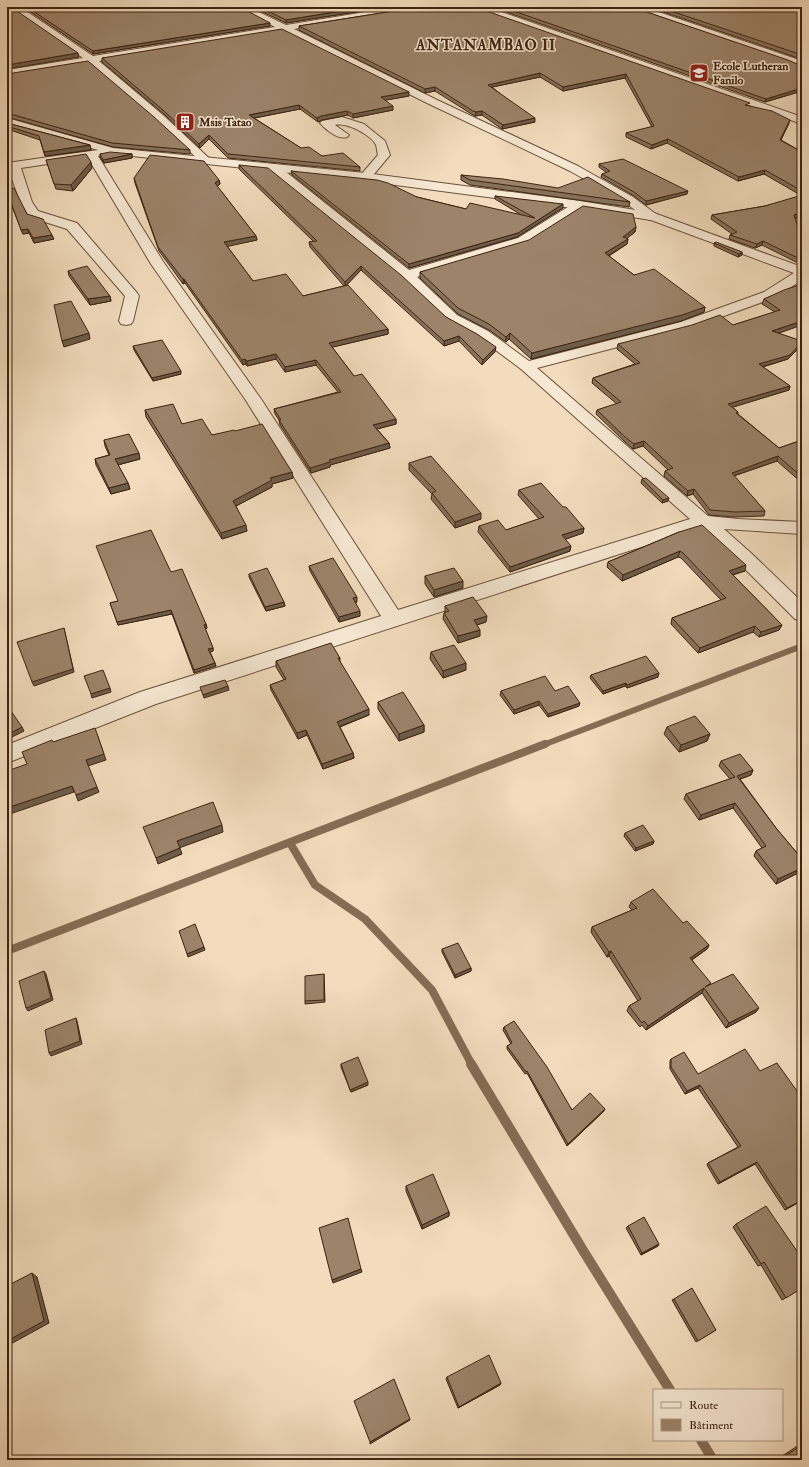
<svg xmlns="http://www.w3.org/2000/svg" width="809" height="1467" viewBox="0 0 809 1467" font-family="'IM FELL Double Pica',serif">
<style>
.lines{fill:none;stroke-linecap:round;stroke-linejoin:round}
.stream-far2{stroke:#856c55;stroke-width:6}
.stream-far1{stroke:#856c55;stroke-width:8}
.stream{stroke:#856c55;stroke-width:10}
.minor-casing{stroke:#6b513c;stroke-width:2}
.tertiary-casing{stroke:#6b513c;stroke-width:2}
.minor{fill:#f7e8d4;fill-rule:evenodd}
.tertiary{fill:#f7e8d4;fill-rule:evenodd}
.wall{fill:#86715b;stroke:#3e2311}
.shaded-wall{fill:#6d5c4a;stroke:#3e2311}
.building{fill:#9c836a;stroke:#3e2311}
.labels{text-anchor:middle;stroke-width:3;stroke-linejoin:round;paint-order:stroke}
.far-poi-label{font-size:12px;font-weight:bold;fill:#3e2311;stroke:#f7e8d4;text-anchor:start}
.far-district-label{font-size:15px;font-weight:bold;letter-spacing:1px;fill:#3e2311;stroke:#f7e8d4}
</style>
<rect width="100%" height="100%" fill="#f2dcbd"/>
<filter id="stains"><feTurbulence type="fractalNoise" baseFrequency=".005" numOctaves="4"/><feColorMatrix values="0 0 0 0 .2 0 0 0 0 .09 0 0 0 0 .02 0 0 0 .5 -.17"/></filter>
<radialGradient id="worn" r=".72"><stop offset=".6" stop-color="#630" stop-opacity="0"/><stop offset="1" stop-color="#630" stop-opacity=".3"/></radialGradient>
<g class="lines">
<path class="stream-far2" d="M 543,745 L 802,646"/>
<g class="stream-far1">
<path d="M 290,843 L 315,885 L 365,919 L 432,990 L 472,1065"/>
<path d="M 7,951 L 545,744"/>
</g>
<g class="stream">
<path d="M 471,1064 L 584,1252 L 670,1390"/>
<path d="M 701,1440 L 713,1460"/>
</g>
<defs>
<g id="minor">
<path d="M 10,7 L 20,7 L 93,56 L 275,27 L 237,7 L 248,7 L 286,25 L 396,7 L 417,7 L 413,10 L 294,29 L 435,99 L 578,166 L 633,197 L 660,217 L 659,220 L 649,220 L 624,202 L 570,171 L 427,103 L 283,31 L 99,61 L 164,116 L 211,160 L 209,162 L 201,162 L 156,120 L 89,63 L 7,76 L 7,70 L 83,58 Z"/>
<path d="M 474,7 L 487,7 L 802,117 L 802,124 L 475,9 Z"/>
<path d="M 631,7 L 644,7 L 802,61 L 802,67 L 632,9 Z"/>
<path d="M 342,117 L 364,124 L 385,141 L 390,155 L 369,180 L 361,180 L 359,177 L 378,155 C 377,152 377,148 376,145 C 371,135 347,122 335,125 L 349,135 L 347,137 C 338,140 326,130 320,123 L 322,121 Z"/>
<path d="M 105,149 L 109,150 L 111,152 L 109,154 L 98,156 L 164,263 L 261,399 L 398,610 L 690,519 L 521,369 L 478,337 L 447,321 L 402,278 L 268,170 L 266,167 L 268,164 L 276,164 L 409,270 L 518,238 L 576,202 L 584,202 L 586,205 L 584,208 L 528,244 L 417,277 L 457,315 L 488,331 L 529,361 L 681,322 L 764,292 L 797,271 L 802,270 L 802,280 L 774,298 L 691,328 L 537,368 L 708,516 L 738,519 L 802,522 L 802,534 L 724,529 L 751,553 L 802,602 L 802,621 L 795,619 L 737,561 L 700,528 L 156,704 L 7,763 L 7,745 L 140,692 L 381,616 L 245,399 L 151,264 L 88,158 L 21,168 L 32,202 L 38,211 L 77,223 L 137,293 L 139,296 L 133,321 L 131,324 L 126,325 L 121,324 L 119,321 L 125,296 L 67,229 L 29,217 C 19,203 15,186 9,170 L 7,171 L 7,163 Z"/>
</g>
<path id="tertiary" d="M 7,118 L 113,148 L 365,173 L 580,201 L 654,213 L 802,267 L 802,276 L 651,220 L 580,209 L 365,181 L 113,154 L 7,125 Z"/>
</defs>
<use href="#minor" class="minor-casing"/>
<use href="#tertiary" class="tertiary-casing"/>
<use href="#minor" class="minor"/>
<use href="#tertiary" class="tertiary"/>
</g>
<g class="wall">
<path d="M 23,7 L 240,7 L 270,26 L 93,54 Z"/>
<path d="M 252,7 L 387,7 L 286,23 Z"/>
<path d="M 492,7 L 632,7 L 802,66 L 802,91 L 765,102 Z"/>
<path d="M 649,7 L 802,7 L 802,59 L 801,59 Z"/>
<path d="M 413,8 L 750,106 L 789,123 L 781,140 L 802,152 L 802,216 L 795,219 L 801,237 L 802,237 L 802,265 L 762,245 L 755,248 L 729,239 L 730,235 L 732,234 L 711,219 L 712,215 L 765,206 L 802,196 L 764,174 L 738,181 L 667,143 L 651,149 L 626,137 L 626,133 L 652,127 L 625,78 L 563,91 L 540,77 L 492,87 L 535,122 L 502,129 L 482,115 L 475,116 L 473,115 L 435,91 L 425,93 L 299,30 L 299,26 Z"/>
<path d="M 102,58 L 409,96 L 385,100 L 393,110 L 353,118 L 348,115 L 322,120 L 318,122 L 300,109 L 254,118 L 301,148 L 322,156 L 360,167 L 360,171 L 228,158 L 209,139 L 200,148 L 165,115 L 102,62 Z"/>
<path d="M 7,74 L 190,150 L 190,154 L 113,147 L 7,117 Z"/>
<path d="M 7,123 L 90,145 L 91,150 L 45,156 L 40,140 L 7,129 Z"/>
<path d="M 100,154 L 132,154 L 132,158 L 104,163 L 100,157 Z"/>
<path d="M 46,160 L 92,168 L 73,191 L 56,189 Z"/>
<path d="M 599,164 L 687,194 L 646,205 L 634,196 L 601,177 L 602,174 L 607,173 L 599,167 Z"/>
<path d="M 239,165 L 446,317 L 495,352 L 482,365 L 459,341 L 444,346 L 361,270 L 346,285 L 388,329 L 388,334 L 332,347 L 354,376 L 396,419 L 396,424 L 377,429 L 389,443 L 390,448 L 330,465 L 330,467 L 311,473 L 280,425 L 279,420 L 275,414 L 274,409 L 338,392 L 316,365 L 285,372 L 276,359 L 247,366 L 246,364 L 243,365 L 185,283 L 183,284 L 159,251 L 135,183 L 134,178 L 219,180 L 220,184 L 217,186 L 256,236 L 257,240 L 227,246 L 253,281 L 303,296 L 344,286 L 310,247 L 309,242 L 313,241 L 239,169 Z"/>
<path d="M 291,171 L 417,197 L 466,209 L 523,216 L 495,199 L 495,196 L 563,208 L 517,237 L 409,268 L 292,175 Z"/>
<path d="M 461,175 L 630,202 L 629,207 L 470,185 L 461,180 Z"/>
<path d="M 7,178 L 11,189 L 27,214 L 54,239 L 34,243 L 29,233 L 23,234 L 11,204 L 7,205 Z"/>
<path d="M 636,227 L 635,232 L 627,238 L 628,239 L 627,244 L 609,256 L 634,275 L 705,307 L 704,312 L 681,321 L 531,359 L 509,339 L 506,342 L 489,330 L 458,314 L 420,278 L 420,272 Z"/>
<path d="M 714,243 L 742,252 L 742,255 L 738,257 L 714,246 Z"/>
<path d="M 68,271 L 110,296 L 111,301 L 90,305 L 69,276 Z"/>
<path d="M 802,284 L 778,333 L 801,346 L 788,359 L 763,367 L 790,386 L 789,390 L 732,407 L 738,412 L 738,414 L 779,448 L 802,440 L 802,483 L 777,461 L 734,476 L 765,511 L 764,516 L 734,517 L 709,515 L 693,494 L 687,496 L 664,476 L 665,471 L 668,470 L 643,446 L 633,449 L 624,441 L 596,414 L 597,410 L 617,404 L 592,383 L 593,378 L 635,364 L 617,349 L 618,344 L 733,325 L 775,312 L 762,304 L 764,299 Z"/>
<path d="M 133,346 L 181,374 L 153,381 L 134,350 Z"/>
<path d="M 145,410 L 212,435 L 235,431 L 292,472 L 293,478 L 272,484 L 272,487 L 236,506 L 247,531 L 222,539 L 146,417 Z"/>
<path d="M 104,440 L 140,459 L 118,465 L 128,483 L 130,489 L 111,494 L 96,465 L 95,459 L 109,455 L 105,446 Z"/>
<path d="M 409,463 L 481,519 L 455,528 L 431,499 L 432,494 L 409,470 Z"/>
<path d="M 642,479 L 668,501 L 662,503 L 641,483 Z"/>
<path d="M 519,490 L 563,507 L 584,528 L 583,533 L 565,539 L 570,551 L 510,572 L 478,532 L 479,526 L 506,530 L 539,519 L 518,495 Z"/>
<path d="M 679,532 L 745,571 L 733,575 L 782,625 L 779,630 L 759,637 L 753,632 L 698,653 L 671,624 L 672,618 L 721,600 L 681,558 L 678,557 L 622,581 L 607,567 L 608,562 Z"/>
<path d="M 309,566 L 357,602 L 355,603 L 360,616 L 339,622 L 310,571 Z"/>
<path d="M 171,572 L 206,624 L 207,628 L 205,629 L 213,648 L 213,651 L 210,652 L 215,663 L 216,666 L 194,673 L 172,614 L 118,625 L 110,603 L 118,601 Z"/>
<path d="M 249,574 L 284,602 L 285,606 L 266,611 L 249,577 Z"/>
<path d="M 425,576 L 463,588 L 434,597 L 425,584 Z"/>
<path d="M 445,606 L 486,622 L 477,625 L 480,636 L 458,643 L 443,619 L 444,613 L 445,612 Z"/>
<path d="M 431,652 L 466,670 L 443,678 L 430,659 Z"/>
<path d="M 340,658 L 340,662 L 369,715 L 340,727 L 353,753 L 354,758 L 323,769 L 307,735 L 298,739 L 271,690 L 270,685 L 284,680 L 276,667 L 276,661 Z"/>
<path d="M 591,675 L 658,677 L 627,688 L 625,686 L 603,694 L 590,678 Z"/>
<path d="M 501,691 L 555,691 L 579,706 L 548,717 L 539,705 L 514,714 L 500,695 Z"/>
<path d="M 378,702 L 424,725 L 424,732 L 399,741 L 378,709 Z"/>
<path d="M 667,727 L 710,734 L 707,741 L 679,752 L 664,734 Z"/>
<path d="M 721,761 L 753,770 L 751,775 L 740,779 L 776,828 L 802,859 L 802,871 L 776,884 L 754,856 L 756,851 L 762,848 L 733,808 L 699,820 L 684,799 L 686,794 L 730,779 L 719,766 Z"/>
<path d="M 625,833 L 654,841 L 653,844 L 635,851 L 624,836 Z"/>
<path d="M 631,902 L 683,923 L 709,945 L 707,949 L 692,960 L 710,985 L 756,1012 L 726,1028 L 702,993 L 646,1030 L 642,1025 L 640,1027 L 627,1011 L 629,1006 L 638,1001 L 609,956 L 607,957 L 591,932 L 592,927 L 632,910 L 629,907 Z"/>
<path d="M 442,949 L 471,968 L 471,971 L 455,978 L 442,952 Z"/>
<path d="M 324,974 L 325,1002 L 305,1004 L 305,1001 Z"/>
<path d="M 504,1027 L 572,1110 L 604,1111 L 567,1146 L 527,1073 L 525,1074 L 507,1049 L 507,1046 L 511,1044 L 503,1030 Z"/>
<path d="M 671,1059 L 698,1074 L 760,1071 L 802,1098 L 802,1203 L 801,1201 L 785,1210 L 755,1164 L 718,1184 L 707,1165 L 708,1163 L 738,1147 L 698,1088 L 685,1094 L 670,1069 L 670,1061 Z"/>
<path d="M 341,1064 L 368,1085 L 351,1092 L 341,1067 Z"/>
<path d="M 406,1186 L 449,1212 L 449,1216 L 422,1229 L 406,1191 Z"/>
<path d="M 736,1224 L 799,1254 L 802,1288 L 782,1300 L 761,1265 L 758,1266 L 733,1227 Z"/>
<path d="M 628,1226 L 658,1246 L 641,1255 L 626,1228 Z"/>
<path d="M 674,1299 L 716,1330 L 696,1342 L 672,1300 Z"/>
<path d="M 447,1377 L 501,1383 L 500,1385 L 458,1408 L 446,1379 Z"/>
<path d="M 802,1443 L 802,1460 L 776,1460 Z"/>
</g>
<g class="shaded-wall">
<path d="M 365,7 L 387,7 L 286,23 L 286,20 Z"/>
<path d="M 270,23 L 270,26 L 93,54 L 93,51 Z"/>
<path d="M 78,53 L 79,57 L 7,69 L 7,65 Z"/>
<path d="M 540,73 L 540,77 L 488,88 L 488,85 Z"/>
<path d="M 626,74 L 625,78 L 563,91 L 563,87 Z"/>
<path d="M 435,87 L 435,91 L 425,93 L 425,89 Z"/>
<path d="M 802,88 L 802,91 L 765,102 L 766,99 Z"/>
<path d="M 409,92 L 409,96 L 381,101 L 381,97 Z"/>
<path d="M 299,105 L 300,109 L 250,119 L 249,115 Z"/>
<path d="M 393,106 L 393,110 L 353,118 L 353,114 Z"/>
<path d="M 347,111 L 348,115 L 322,120 L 318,122 L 317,118 L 321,116 Z"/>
<path d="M 482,111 L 482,115 L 475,116 L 476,112 Z"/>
<path d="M 535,118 L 535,122 L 502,129 L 503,125 Z"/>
<path d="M 790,120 L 789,123 L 779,144 L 780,140 Z"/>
<path d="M 209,135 L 209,139 L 200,148 L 199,144 Z"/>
<path d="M 668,139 L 667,143 L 651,149 L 652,145 Z"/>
<path d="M 90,145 L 91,150 L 45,156 L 44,152 Z"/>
<path d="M 132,154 L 132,158 L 104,163 L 103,160 Z"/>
<path d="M 91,162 L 92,168 L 73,191 L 71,185 Z"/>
<path d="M 765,170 L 764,174 L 738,181 L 739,177 Z"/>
<path d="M 219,180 L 220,184 L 216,188 L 215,183 Z"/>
<path d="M 688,191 L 687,194 L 646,205 L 646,201 Z"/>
<path d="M 7,200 L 10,200 L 11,204 L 7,205 Z"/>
<path d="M 563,204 L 563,208 L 517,237 L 409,268 L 409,264 L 518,233 Z"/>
<path d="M 802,212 L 802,216 L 792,219 L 794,215 Z"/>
<path d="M 636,227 L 635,232 L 622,242 L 623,237 Z"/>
<path d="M 28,229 L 29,233 L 23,234 L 21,230 Z"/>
<path d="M 52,235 L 54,239 L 34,243 L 33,238 Z"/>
<path d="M 256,236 L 257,240 L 225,247 L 224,242 Z"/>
<path d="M 628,239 L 627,244 L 604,258 L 605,253 Z"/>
<path d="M 763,241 L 762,245 L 755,248 L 757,244 Z"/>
<path d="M 742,252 L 742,255 L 738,257 L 739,254 Z"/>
<path d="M 361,266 L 361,270 L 345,287 L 345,282 Z"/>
<path d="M 183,279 L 184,279 L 185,283 L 183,284 Z"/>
<path d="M 110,296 L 111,301 L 90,305 L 88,299 Z"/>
<path d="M 705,307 L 704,312 L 681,321 L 531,359 L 532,353 Z"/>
<path d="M 802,321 L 802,325 L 771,336 L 772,331 Z"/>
<path d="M 388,329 L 388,334 L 329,348 L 329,343 Z"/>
<path d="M 89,333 L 90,339 L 64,347 L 62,341 Z"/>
<path d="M 510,333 L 509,339 L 506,342 L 506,337 Z"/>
<path d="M 459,336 L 459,341 L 444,346 L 444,341 Z"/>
<path d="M 802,342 L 801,346 L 788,359 L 758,368 L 759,364 Z"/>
<path d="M 496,347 L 495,352 L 482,365 L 483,360 Z"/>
<path d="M 276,354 L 276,359 L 247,366 L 247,361 Z"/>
<path d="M 245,359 L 246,364 L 243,365 L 242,360 Z"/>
<path d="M 316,360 L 316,365 L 285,372 L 285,367 Z"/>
<path d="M 181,371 L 181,374 L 153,381 L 152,378 Z"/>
<path d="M 790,386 L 789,390 L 727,409 L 728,404 Z"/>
<path d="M 396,419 L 396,424 L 373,430 L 373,425 Z"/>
<path d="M 644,441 L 643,446 L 633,449 L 634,444 Z"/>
<path d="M 389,443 L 390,448 L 330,465 L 330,467 L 311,473 L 310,468 L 329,460 Z"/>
<path d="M 139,453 L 140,459 L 117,465 L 115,459 Z"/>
<path d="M 778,456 L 777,461 L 730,477 L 732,473 Z"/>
<path d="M 292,472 L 293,478 L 272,484 L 272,487 L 234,507 L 233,501 L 270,478 Z"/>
<path d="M 128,483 L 130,489 L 111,494 L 109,488 Z"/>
<path d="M 694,489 L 693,494 L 687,496 L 688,491 Z"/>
<path d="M 669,498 L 668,501 L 662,503 L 663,500 Z"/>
<path d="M 481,513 L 481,519 L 455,528 L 455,522 Z"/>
<path d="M 246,525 L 247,531 L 222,539 L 221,533 Z"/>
<path d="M 584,528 L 583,533 L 561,541 L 562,535 Z"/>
<path d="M 571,546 L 570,551 L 510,572 L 510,567 Z"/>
<path d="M 680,551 L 678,557 L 622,581 L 623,575 Z"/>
<path d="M 746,565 L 745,571 L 727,576 L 729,571 Z"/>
<path d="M 463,581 L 463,588 L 434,597 L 434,590 Z"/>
<path d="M 357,597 L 357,602 L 353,604 L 353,598 Z"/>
<path d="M 284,602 L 285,606 L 266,611 L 265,607 Z"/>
<path d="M 171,610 L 172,614 L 118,625 L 117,622 Z"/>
<path d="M 360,611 L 360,616 L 339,622 L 339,617 Z"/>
<path d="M 487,616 L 486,622 L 473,626 L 474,620 Z"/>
<path d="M 206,624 L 207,628 L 204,629 L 204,625 Z"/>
<path d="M 782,625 L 779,630 L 759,637 L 761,632 Z"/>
<path d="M 755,626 L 753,632 L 698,653 L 700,648 Z"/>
<path d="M 64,628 L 74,672 L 34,686 L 32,682 Z"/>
<path d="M 480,630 L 480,636 L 458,643 L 458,636 Z"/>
<path d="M 213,648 L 213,651 L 209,653 L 208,649 Z"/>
<path d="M 215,663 L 216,666 L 194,673 L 194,670 Z"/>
<path d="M 466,663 L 466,670 L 443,678 L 443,671 Z"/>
<path d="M 659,673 L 658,677 L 627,688 L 627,685 Z"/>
<path d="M 626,683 L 625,686 L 603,694 L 603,691 Z"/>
<path d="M 228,686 L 229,690 L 204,698 L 203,695 Z"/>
<path d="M 110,688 L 111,692 L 92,698 L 91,694 Z"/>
<path d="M 539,701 L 539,705 L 514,714 L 514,710 Z"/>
<path d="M 580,703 L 579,706 L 548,717 L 548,714 Z"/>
<path d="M 369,709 L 369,715 L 338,727 L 337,722 Z"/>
<path d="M 424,725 L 424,732 L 399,741 L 399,734 Z"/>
<path d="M 22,727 L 24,731 L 8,739 L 7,735 Z"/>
<path d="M 306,730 L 307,735 L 298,739 L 297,733 Z"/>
<path d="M 97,734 L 106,760 L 88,766 L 86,760 Z"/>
<path d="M 710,734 L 707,741 L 679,752 L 681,745 Z"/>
<path d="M 353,753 L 354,758 L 323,769 L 322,764 Z"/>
<path d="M 753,770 L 751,775 L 735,781 L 737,776 Z"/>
<path d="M 72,786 L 74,792 L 7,815 L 7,808 Z"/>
<path d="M 97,787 L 99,792 L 78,801 L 76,795 Z"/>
<path d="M 735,803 L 733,808 L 699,820 L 701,815 Z"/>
<path d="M 222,825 L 223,832 L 179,848 L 177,841 Z"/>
<path d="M 654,841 L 653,844 L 635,851 L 636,848 Z"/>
<path d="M 180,848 L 182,854 L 158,864 L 156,858 Z"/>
<path d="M 802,868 L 802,871 L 776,884 L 778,879 Z"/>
<path d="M 709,945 L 707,949 L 688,962 L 690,958 Z"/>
<path d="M 204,947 L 205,950 L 188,957 L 187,954 Z"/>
<path d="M 611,951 L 609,956 L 607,957 L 609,952 Z"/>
<path d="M 471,968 L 471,971 L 455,978 L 455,975 Z"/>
<path d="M 44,971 L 46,974 L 53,1000 L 28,1011 L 26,1008 Z"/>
<path d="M 704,988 L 702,993 L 646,1030 L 648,1026 Z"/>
<path d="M 759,1008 L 756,1012 L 726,1028 L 729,1023 Z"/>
<path d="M 76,1018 L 77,1021 L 82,1044 L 51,1056 L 49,1053 Z"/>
<path d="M 368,1082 L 368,1085 L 351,1092 L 350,1090 Z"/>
<path d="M 700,1085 L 698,1088 L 685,1094 L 687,1091 Z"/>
<path d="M 605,1109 L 604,1111 L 567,1146 L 568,1144 Z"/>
<path d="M 757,1162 L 755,1164 L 718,1184 L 720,1182 Z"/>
<path d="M 802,1200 L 801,1201 L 785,1210 L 787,1208 Z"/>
<path d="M 449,1212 L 449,1216 L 422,1229 L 422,1225 Z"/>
<path d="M 659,1244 L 658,1246 L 641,1255 L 642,1253 Z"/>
<path d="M 361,1269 L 362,1272 L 333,1283 L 332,1280 Z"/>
<path d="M 32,1273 L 37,1277 L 49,1323 L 7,1346 L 7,1341 Z"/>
<path d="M 501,1383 L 500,1385 L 458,1408 L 459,1407 Z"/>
<path d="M 410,1419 L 410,1420 L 370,1444 L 370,1442 Z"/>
</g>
<g class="building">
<path d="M 7,7 L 11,7 L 78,53 L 7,65 Z"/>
<path d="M 27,7 L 240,7 L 270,23 L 93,51 Z"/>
<path d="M 259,7 L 365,7 L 286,20 Z"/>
<path d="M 415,7 L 475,7 L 750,103 L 745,105 L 772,111 L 790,120 L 780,140 L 802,152 L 802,191 L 765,170 L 739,177 L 668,139 L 652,145 L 626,133 L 654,126 L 626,74 L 563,87 L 540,73 L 488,85 L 535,118 L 503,125 L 482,111 L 476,112 L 473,111 L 435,87 L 425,89 L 299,26 L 413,8 Z"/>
<path d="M 502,7 L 632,7 L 788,60 L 802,66 L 802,88 L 766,99 Z"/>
<path d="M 659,7 L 802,7 L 802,55 Z"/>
<path d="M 282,29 L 409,92 L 381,97 L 393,106 L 353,114 L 347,111 L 321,116 L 317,118 L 299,105 L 249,115 L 301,148 L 309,147 L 322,156 L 343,153 L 360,167 L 228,154 L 209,135 L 199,144 L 164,111 L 102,58 Z"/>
<path d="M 88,61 L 154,117 L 190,150 L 112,143 L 7,113 L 7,74 Z"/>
<path d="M 7,123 L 90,145 L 44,152 L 39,136 L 7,126 Z"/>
<path d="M 110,152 L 132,154 L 103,160 L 100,154 Z"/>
<path d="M 86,154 L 91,162 L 71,185 L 54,184 L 46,160 Z"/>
<path d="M 150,155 L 204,161 L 219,180 L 215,183 L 256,236 L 224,242 L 253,281 L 286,274 L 303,296 L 348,285 L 388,329 L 329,343 L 354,376 L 362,374 L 396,419 L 373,425 L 389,443 L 329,460 L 330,462 L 310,468 L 279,420 L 281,420 L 274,409 L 341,392 L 316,360 L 285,367 L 276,354 L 247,361 L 245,359 L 242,360 L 184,279 L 183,279 L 158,247 L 134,178 Z"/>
<path d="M 623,159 L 688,191 L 646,201 L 634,192 L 602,174 L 610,171 L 599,164 Z"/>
<path d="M 239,165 L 268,168 L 401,275 L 446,317 L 477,334 L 496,347 L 483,360 L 459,336 L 444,341 L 361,266 L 345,282 L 309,242 L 317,241 Z"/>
<path d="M 291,171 L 377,180 L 388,183 L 417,197 L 466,209 L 470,203 L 535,218 L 495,196 L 563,204 L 518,233 L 409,264 Z"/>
<path d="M 461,175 L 503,179 L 558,188 L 588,177 L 630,202 L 470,180 Z"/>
<path d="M 7,178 L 11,189 L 14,188 L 27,214 L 43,219 L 52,235 L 33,238 L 28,229 L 21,230 L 10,200 L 7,200 Z"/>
<path d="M 802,195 L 802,212 L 794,215 L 801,237 L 802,237 L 802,260 L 763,241 L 757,244 L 730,235 L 737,232 L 712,215 L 765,206 Z"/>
<path d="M 583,206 L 633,214 L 636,227 L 623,237 L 628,239 L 605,253 L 634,275 L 654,269 L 705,307 L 682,315 L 532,353 L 510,333 L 506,337 L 489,324 L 458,308 L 420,272 L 529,240 Z"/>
<path d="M 716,242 L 742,252 L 739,254 L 714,243 Z"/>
<path d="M 87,266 L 110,296 L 88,299 L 68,271 Z"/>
<path d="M 802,284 L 802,321 L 772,331 L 802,341 L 802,342 L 790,355 L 759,364 L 790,386 L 728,404 L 738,412 L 736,413 L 779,448 L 802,440 L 802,477 L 778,456 L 732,473 L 765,511 L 735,512 L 710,510 L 694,489 L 688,491 L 665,471 L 673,468 L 644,441 L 634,444 L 625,437 L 597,410 L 621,402 L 593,378 L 640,363 L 618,344 L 692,325 L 720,315 L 733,325 L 780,310 L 764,299 L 784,290 Z"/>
<path d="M 71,301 L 89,333 L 62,341 L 54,305 Z"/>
<path d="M 162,340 L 181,371 L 152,378 L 133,346 Z"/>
<path d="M 173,404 L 182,424 L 202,419 L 212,435 L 234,430 L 235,431 L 262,424 L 292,472 L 270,478 L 272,480 L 233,501 L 246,525 L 221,533 L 145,410 Z"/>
<path d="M 129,434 L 139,453 L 115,459 L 128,483 L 109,488 L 95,459 L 110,455 L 104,440 Z"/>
<path d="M 431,456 L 481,513 L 455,522 L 432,493 L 436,491 L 409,463 Z"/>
<path d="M 646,478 L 669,498 L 663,500 L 642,479 Z"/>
<path d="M 541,483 L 563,507 L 566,507 L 584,528 L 562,535 L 571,546 L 510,567 L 479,526 L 498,520 L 506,530 L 544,517 L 519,490 Z"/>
<path d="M 702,525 L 746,565 L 729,571 L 782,625 L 761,632 L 755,626 L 700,648 L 672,618 L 726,598 L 683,553 L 680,551 L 623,575 L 608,562 L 679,532 Z"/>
<path d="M 151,530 L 171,572 L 182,569 L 206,624 L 204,625 L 213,648 L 208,649 L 215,663 L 194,670 L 171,610 L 117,622 L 110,603 L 118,601 L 96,546 Z"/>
<path d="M 333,558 L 357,597 L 353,598 L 360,611 L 339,617 L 309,566 Z"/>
<path d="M 267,568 L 284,602 L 265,607 L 249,574 Z"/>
<path d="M 454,568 L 463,581 L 434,590 L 425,576 Z"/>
<path d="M 473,597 L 487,616 L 474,620 L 480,630 L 458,636 L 444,613 L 449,611 L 445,606 Z"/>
<path d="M 64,628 L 73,669 L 32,682 L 17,642 Z"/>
<path d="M 331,643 L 340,658 L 338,658 L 369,709 L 337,722 L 353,753 L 322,764 L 306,730 L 297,733 L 270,685 L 286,679 L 276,661 Z"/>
<path d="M 454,645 L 466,663 L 443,671 L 431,652 Z"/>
<path d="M 646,656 L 659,673 L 627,685 L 626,683 L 603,691 L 591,675 Z"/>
<path d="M 103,670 L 110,688 L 91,694 L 84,676 Z"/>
<path d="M 545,676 L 555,691 L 568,686 L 580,703 L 548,714 L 539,701 L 514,710 L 501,691 Z"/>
<path d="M 225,680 L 228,686 L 203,695 L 200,687 Z"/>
<path d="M 403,692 L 424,725 L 399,734 L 378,702 Z"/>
<path d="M 11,711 L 22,727 L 7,735 L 7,713 Z"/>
<path d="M 695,716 L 710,734 L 681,745 L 667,727 Z"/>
<path d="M 95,728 L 104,754 L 86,760 L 97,787 L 76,795 L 72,786 L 7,808 L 7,771 L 27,764 L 22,752 L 52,740 L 53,742 Z"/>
<path d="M 740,754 L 753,770 L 737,776 L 776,828 L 802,859 L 802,868 L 778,879 L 756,851 L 766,846 L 735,803 L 701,815 L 686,794 L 735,777 L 721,761 Z"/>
<path d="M 213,802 L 222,825 L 177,841 L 180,848 L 156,858 L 143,827 Z"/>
<path d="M 643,825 L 654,841 L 636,848 L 625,833 Z"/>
<path d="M 653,889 L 683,923 L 687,921 L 709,945 L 690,958 L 711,983 L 705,987 L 733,974 L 759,1008 L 729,1023 L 704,988 L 648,1026 L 644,1021 L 642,1023 L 629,1006 L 641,999 L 611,951 L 609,952 L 592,927 L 637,908 L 631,902 Z"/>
<path d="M 195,924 L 204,947 L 187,954 L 179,931 Z"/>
<path d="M 458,943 L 471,968 L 455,975 L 442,949 Z"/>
<path d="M 44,971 L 51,998 L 26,1008 L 19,981 Z"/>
<path d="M 324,974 L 324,1000 L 305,1001 L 305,976 Z"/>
<path d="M 76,1018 L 80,1041 L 49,1053 L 45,1030 Z"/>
<path d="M 514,1021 L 547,1067 L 572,1110 L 590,1093 L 605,1109 L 568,1144 L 527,1071 L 526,1072 L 507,1046 L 512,1043 L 504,1027 Z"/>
<path d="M 745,1049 L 760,1071 L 777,1063 L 802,1098 L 802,1200 L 787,1208 L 757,1162 L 720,1182 L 708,1163 L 741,1146 L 700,1085 L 687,1091 L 671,1067 L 671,1059 L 684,1052 L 698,1074 Z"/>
<path d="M 358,1057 L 368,1082 L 350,1090 L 341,1064 Z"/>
<path d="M 433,1174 L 449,1212 L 422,1225 L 406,1186 Z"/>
<path d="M 766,1206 L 799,1254 L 802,1252 L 802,1288 L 786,1298 L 764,1262 L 761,1264 L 736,1224 Z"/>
<path d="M 644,1217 L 659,1244 L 642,1253 L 628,1226 Z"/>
<path d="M 348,1218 L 361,1269 L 332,1280 L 319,1228 Z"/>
<path d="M 32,1273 L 44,1321 L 7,1341 L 7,1286 Z"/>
<path d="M 692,1288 L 716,1330 L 698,1341 L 674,1299 Z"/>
<path d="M 489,1355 L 501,1383 L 459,1407 L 447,1377 Z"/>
<path d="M 394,1379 L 410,1419 L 370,1442 L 354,1401 Z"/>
<path d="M 802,1445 L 802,1460 L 779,1460 Z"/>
</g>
<defs>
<symbol id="school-square" viewBox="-11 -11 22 22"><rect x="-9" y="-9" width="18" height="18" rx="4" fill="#8f2418" stroke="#f7e8d4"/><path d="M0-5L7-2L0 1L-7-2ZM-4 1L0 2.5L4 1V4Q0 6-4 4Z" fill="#fff"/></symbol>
<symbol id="building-square" viewBox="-11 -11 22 22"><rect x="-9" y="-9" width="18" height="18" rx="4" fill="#8f2418" stroke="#f7e8d4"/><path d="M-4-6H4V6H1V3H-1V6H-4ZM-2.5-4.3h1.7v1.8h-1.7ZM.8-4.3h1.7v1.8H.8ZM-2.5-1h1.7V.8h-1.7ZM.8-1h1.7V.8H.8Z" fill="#fff"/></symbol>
</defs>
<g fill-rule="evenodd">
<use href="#school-square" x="688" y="62" width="22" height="22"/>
<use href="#building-square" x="174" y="111" width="22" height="22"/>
</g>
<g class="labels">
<g class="far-poi-label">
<text x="713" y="70">Ecole Lutheran<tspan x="713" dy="14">Fanilo</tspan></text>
<text x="199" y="126">Msis Tatao</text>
</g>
<g class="far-district-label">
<text x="486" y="50">ANTANAMBAO II</text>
</g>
</g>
<rect width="809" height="1467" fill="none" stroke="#f2dcbd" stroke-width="24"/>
<rect x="8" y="8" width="793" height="1451" fill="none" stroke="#3e2311" stroke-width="2"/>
<rect x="12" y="12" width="785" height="1443" fill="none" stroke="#3e2311"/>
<rect x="653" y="1389" width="130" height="52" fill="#f7e8d4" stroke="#ad9986"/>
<rect x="661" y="1402" width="20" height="6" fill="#f7e8d4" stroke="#ad9986"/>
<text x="689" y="1409" font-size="12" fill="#3e2311">Route</text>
<rect x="661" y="1419" width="20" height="12" fill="#9c836a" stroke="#ad9986"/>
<text x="689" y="1429" font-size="12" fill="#3e2311">Bâtiment</text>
<rect width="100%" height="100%" filter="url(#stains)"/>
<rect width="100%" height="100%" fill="url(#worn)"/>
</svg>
